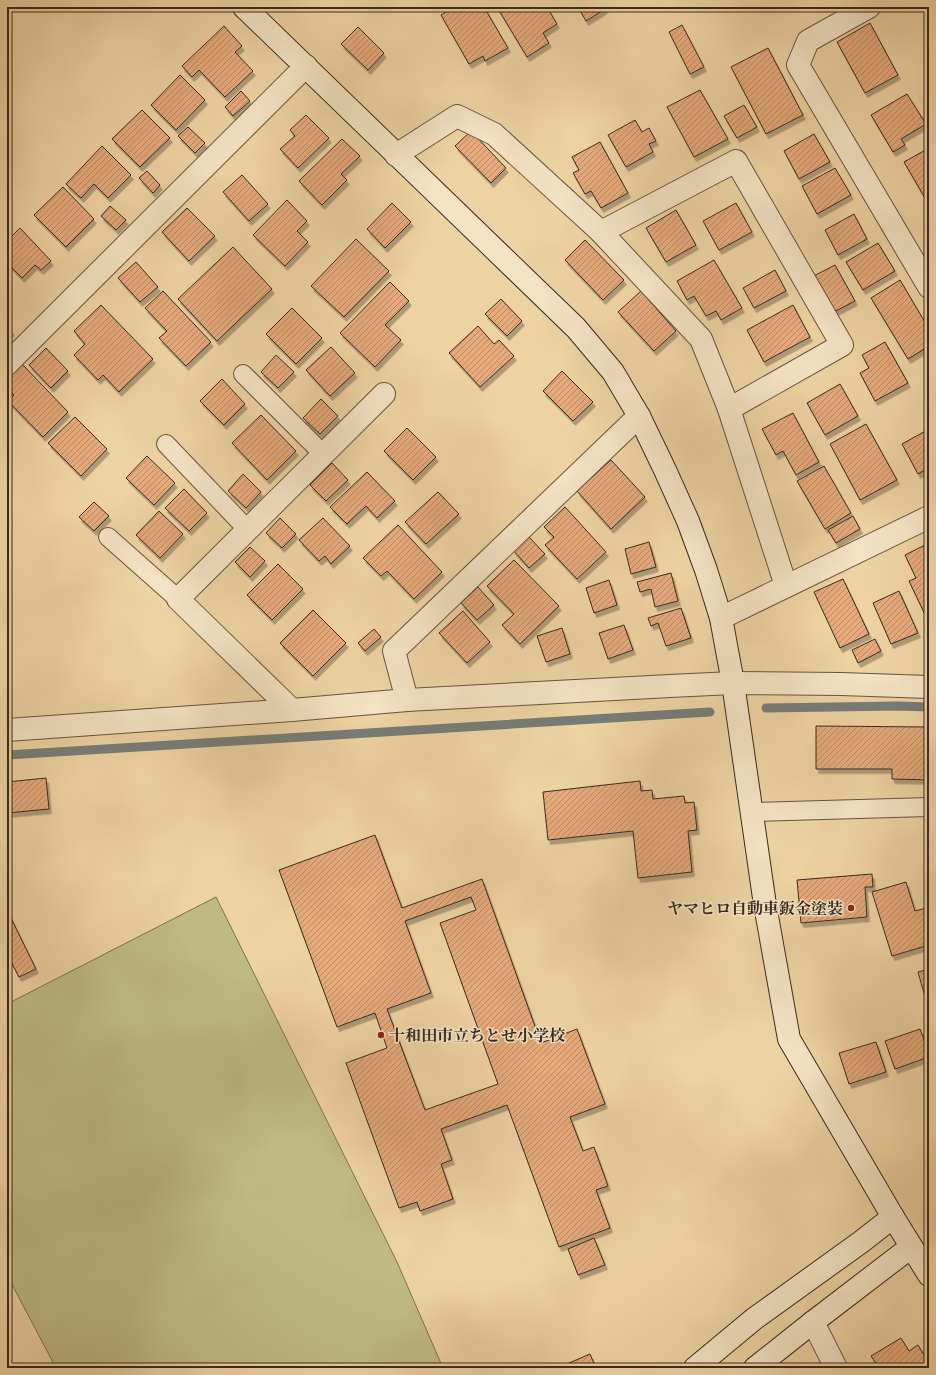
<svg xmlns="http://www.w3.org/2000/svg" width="936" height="1375" viewBox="0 0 936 1375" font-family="'Old Standard TT','Noto Serif JP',serif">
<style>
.pitch{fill:#beba81;stroke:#7c7250}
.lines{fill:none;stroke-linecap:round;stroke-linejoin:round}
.stream{stroke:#767d77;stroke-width:9}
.building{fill:url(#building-hatch);stroke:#392a1f;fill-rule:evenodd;filter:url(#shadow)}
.lane-casing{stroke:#665440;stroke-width:20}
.street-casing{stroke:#665440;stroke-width:24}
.secondary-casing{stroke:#392a1f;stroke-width:24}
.lane{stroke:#f3e2c3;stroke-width:18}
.street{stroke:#f3e2c3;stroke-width:22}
.secondary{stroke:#f3e2c3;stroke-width:22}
.poi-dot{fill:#8f2418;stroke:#f3e2c3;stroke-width:1.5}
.labels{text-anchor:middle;stroke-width:3;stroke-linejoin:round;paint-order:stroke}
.poi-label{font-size:16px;font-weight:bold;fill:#392a1f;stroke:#f3e2c3;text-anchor:end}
</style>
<defs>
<pattern id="building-hatch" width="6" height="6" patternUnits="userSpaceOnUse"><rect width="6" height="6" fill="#e5a97a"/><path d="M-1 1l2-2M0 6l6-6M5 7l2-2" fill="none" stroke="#bb8a63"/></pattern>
<filter id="shadow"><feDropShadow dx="2.5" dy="4.5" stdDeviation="0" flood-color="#0004"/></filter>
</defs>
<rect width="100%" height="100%" fill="#edd2a2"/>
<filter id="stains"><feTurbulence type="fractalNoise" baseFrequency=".005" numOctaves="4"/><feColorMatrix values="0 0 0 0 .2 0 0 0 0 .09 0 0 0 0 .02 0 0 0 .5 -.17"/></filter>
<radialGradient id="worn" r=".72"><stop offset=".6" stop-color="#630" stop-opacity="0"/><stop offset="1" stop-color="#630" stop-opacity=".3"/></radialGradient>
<path class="pitch" d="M 216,897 L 397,1262 L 443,1368 L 56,1368 L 7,1275 L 7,1004 Z"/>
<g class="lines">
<g class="stream">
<path d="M 766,708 L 898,706 L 929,707"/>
<path d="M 7,755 L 710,712"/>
</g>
</g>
<g class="building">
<path d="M 455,7 L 484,7 L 508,48 L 485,61 L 483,56 L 469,64 L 441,15 Z"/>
<path d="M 497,7 L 547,7 L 557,24 L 543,33 L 549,43 L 527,57 Z"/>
<path d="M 578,7 L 604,7 L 605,9 L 586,21 Z"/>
<path d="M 870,23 L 898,75 L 865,93 L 837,42 Z"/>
<path d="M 682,25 L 704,67 L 690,74 L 669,32 Z"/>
<path d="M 224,26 L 242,46 L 235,52 L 253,71 L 225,97 L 199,70 L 192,77 L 182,66 Z"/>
<path d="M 358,27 L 384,53 L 368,70 L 341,44 Z"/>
<path d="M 768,48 L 803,115 L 766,134 L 731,67 Z"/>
<path d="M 180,75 L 205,100 L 176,130 L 151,105 Z"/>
<path d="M 700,90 L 728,139 L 694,157 L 667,107 Z"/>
<path d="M 241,91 L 250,101 L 233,116 L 225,107 Z"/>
<path d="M 907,94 L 926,124 L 901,139 L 905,145 L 893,152 L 871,115 Z"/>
<path d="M 744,105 L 757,127 L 737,138 L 724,116 Z"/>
<path d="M 142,110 L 170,138 L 140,167 L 112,139 Z"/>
<path d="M 306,115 L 329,138 L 298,168 L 280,149 L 295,136 L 290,130 Z"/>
<path d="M 635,120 L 642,132 L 649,128 L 656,141 L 649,144 L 653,152 L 626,167 L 608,135 Z"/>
<path d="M 188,127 L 205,143 L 195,153 L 178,136 Z"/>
<path d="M 471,131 L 506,168 L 491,183 L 455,146 Z"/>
<path d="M 814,134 L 830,162 L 799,179 L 784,151 Z"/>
<path d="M 342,139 L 360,156 L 341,174 L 347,180 L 322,205 L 299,181 Z"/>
<path d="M 600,142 L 628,193 L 601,208 L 591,191 L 585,194 L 573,173 L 579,170 L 572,157 Z"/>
<path d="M 102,146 L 131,175 L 108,198 L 94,184 L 81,198 L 66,184 Z"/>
<path d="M 929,148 L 929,205 L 904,162 Z"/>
<path d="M 835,168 L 851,195 L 817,214 L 802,186 Z"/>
<path d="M 147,171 L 160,185 L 153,193 L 139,178 Z"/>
<path d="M 242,175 L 268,204 L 249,221 L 223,192 Z"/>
<path d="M 63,187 L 94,219 L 66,247 L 34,215 Z"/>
<path d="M 287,200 L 307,221 L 297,231 L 308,242 L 285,266 L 253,235 Z"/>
<path d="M 392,203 L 411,222 L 385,248 L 367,229 Z"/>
<path d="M 736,203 L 752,232 L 719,250 L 703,221 Z"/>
<path d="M 110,206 L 126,220 L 116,230 L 101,216 Z"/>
<path d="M 187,208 L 215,236 L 189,261 L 162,232 Z"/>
<path d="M 676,210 L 696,245 L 666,262 L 646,228 Z"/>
<path d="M 854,214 L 867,239 L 838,255 L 825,230 Z"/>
<path d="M 20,228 L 51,261 L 41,270 L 35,265 L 22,278 L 7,263 L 7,241 Z"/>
<path d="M 356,239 L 389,271 L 344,317 L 311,286 Z"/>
<path d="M 585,240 L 624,280 L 603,300 L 565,260 Z"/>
<path d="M 878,243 L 895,271 L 863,290 L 846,262 Z"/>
<path d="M 233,247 L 272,289 L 217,341 L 178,299 Z"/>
<path d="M 714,260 L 742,308 L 721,320 L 716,311 L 706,316 L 694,296 L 687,300 L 677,281 Z"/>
<path d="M 136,262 L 158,287 L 140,302 L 118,278 Z"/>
<path d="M 835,265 L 855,301 L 832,313 L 812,277 Z"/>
<path d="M 775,270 L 786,291 L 754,308 L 743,288 Z"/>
<path d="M 900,280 L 929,329 L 929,346 L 908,359 L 871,298 Z"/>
<path d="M 390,282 L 409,301 L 385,325 L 401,340 L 375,367 L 340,333 Z"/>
<path d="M 163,291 L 211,342 L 186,366 L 159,338 L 167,331 L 145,308 Z"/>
<path d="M 641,291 L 676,331 L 654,351 L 618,312 Z"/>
<path d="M 501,299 L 522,321 L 507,336 L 485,314 Z"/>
<path d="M 101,305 L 153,359 L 119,392 L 103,375 L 98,380 L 74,355 L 85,344 L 74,331 Z"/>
<path d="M 793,305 L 810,337 L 764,362 L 747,330 Z"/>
<path d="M 292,308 L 322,338 L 296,364 L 266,334 Z"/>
<path d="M 7,325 L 12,331 L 7,336 Z"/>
<path d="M 478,326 L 494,344 L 499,340 L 514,356 L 480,387 L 449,353 Z"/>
<path d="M 885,342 L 908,383 L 875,401 L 860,373 L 869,368 L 862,355 Z"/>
<path d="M 331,347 L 355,373 L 330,396 L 306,370 Z"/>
<path d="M 46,348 L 68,371 L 51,388 L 29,365 Z"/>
<path d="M 276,355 L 294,372 L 278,388 L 261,372 Z"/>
<path d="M 22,364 L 68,412 L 43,437 L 8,401 L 14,395 L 7,388 L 7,378 Z"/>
<path d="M 562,371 L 593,402 L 573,421 L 543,391 Z"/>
<path d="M 222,379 L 245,404 L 224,425 L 200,401 Z"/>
<path d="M 840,384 L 858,416 L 825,435 L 807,403 Z"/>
<path d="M 321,399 L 338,416 L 320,434 L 303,418 Z"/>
<path d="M 793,413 L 819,462 L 796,475 L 783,451 L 776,455 L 762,429 Z"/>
<path d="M 261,415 L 296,451 L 267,480 L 232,443 Z"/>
<path d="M 75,417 L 107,449 L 81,476 L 48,443 Z"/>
<path d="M 866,424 L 897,480 L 860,500 L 830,444 Z"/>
<path d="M 407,428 L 436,457 L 413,480 L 384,451 Z"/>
<path d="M 929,429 L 929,468 L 918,474 L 902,444 Z"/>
<path d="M 147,456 L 175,483 L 154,505 L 126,478 Z"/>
<path d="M 611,460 L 645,497 L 611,529 L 577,491 Z"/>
<path d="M 332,463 L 348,480 L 326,501 L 310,485 Z"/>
<path d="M 824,466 L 851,513 L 825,529 L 797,481 Z"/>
<path d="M 367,472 L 395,501 L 377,518 L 366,506 L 347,524 L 330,507 Z"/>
<path d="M 243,474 L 261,492 L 246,508 L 228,491 Z"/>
<path d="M 184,489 L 207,513 L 189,531 L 165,508 Z"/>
<path d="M 438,492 L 459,514 L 426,544 L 405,522 Z"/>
<path d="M 94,502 L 109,516 L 94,531 L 79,517 Z"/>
<path d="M 565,507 L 606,552 L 577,579 L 545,545 L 554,537 L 544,527 Z"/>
<path d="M 159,511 L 183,534 L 160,558 L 136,535 Z"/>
<path d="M 853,516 L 860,529 L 836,543 L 828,530 Z"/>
<path d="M 280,518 L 296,534 L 282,548 L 266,533 Z"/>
<path d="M 323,518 L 350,546 L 331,564 L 325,556 L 319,561 L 299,540 Z"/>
<path d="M 398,525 L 442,572 L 414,599 L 387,571 L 381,576 L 363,558 Z"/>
<path d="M 528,536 L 545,554 L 529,568 L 513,550 Z"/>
<path d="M 649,542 L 656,567 L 631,574 L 625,549 Z"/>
<path d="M 929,543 L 929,621 L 928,621 L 909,581 L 916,578 L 905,555 Z"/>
<path d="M 250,547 L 265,561 L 250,577 L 235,562 Z"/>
<path d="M 514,560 L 559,606 L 520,644 L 502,625 L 514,614 L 487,586 Z"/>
<path d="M 278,564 L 303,589 L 272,620 L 247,595 Z"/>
<path d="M 671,573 L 678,601 L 655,607 L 651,589 L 640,592 L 637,582 Z"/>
<path d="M 843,579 L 869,634 L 840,648 L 814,592 Z"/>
<path d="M 609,580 L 617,605 L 594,613 L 586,588 Z"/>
<path d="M 478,587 L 494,605 L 477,620 L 461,603 Z"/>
<path d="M 899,591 L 918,633 L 891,644 L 873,603 Z"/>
<path d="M 681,608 L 691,638 L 666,646 L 658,623 L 651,626 L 648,618 Z"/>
<path d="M 313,610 L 346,643 L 313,676 L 280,643 Z"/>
<path d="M 463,611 L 490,642 L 467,663 L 439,633 Z"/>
<path d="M 624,625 L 633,650 L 608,659 L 599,633 Z"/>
<path d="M 562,628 L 570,654 L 546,662 L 537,636 Z"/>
<path d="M 374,629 L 381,637 L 365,651 L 358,643 Z"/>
<path d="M 875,639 L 881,651 L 858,663 L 852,650 Z"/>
<path d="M 816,726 L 929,727 L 929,780 L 892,779 L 892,769 L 816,769 Z"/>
<path d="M 46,778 L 49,809 L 7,813 L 7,782 Z"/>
<path d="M 640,781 L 641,791 L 652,790 L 653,799 L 684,796 L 685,803 L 694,802 L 697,830 L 688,831 L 692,872 L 638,878 L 633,831 L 548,840 L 543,792 Z"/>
<path d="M 375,835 L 402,908 L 482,879 L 541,1043 L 577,1029 L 605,1104 L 570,1117 L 583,1151 L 594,1147 L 608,1186 L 596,1190 L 610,1228 L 559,1247 L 507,1105 L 441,1129 L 452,1160 L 441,1164 L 453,1199 L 420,1211 L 417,1202 L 399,1208 L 346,1063 L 387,1048 L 375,1013 L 337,1027 L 279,870 ZM 471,897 L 476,910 L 440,923 L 498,1084 L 425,1110 L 387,1009 L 431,993 L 405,921 Z"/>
<path d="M 872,874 L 873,887 L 865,887 L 867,917 L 801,923 L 797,880 Z"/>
<path d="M 906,882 L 915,911 L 926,908 L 929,918 L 929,945 L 892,956 L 872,892 Z"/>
<path d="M 7,910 L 36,969 L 19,977 L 7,954 Z"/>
<path d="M 929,969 L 929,1011 L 918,972 Z"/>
<path d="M 920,1029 L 929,1053 L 929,1057 L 895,1069 L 885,1041 Z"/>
<path d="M 876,1042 L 886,1072 L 849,1084 L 839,1053 Z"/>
<path d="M 594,1238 L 605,1265 L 578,1275 L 568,1249 Z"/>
<path d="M 901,1338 L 909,1351 L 918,1345 L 929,1363 L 929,1368 L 879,1368 L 871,1356 Z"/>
<path d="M 590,1354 L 596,1368 L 563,1368 L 562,1366 Z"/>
</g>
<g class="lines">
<defs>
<g id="lane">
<path d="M 243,374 L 323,454"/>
<path d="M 166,444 L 247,529"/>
<path d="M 108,537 L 178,599"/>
<path d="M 751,812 L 929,807"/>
</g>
<g id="street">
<path d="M 869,7 L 808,41 L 798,65 L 929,287"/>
<path d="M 396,155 L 457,116 L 494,134 L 601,232 L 701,339 L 729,409 L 786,586"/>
<path d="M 601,232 L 736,161 L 842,345 L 729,409"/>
<path d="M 7,364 L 306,66"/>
<path d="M 721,618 L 929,517"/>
<path d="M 407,700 L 394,651 L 639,416"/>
<path d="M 292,710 L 178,599 L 384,394"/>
<path d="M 7,730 L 292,710 L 407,700 L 670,686 L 733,683 L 841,684 L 929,687"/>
<path d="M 813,1322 L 836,1368"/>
</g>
<g id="secondary">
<path d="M 244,7 L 576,328 L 613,372 L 639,416 L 665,470 L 688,521 L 706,570 L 721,618 L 733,683 L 765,905 L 789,1039 L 893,1217 L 929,1275"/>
<path d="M 695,1368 L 754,1319 L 861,1242 L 893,1217"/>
<path d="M 755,1368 L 813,1322 L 911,1247"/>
</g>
</defs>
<use href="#lane" class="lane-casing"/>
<use href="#street" class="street-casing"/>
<use href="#secondary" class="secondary-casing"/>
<use href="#lane" class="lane"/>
<use href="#street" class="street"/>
<use href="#secondary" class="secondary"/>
</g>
<g class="poi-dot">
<circle cx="851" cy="908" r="4"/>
<circle cx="381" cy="1035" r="4"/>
</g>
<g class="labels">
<g class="poi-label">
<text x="843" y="914">ヤマヒロ自動車鈑金塗装</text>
<text x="389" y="1041" text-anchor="start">十和田市立ちとせ小学校</text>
</g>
</g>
<rect width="936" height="1375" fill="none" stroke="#edd2a2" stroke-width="24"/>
<rect x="8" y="8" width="920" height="1359" fill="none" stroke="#392a1f" stroke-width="2"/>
<rect x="12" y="12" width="912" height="1351" fill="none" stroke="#392a1f"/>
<rect width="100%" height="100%" filter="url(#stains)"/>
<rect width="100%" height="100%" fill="url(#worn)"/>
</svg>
